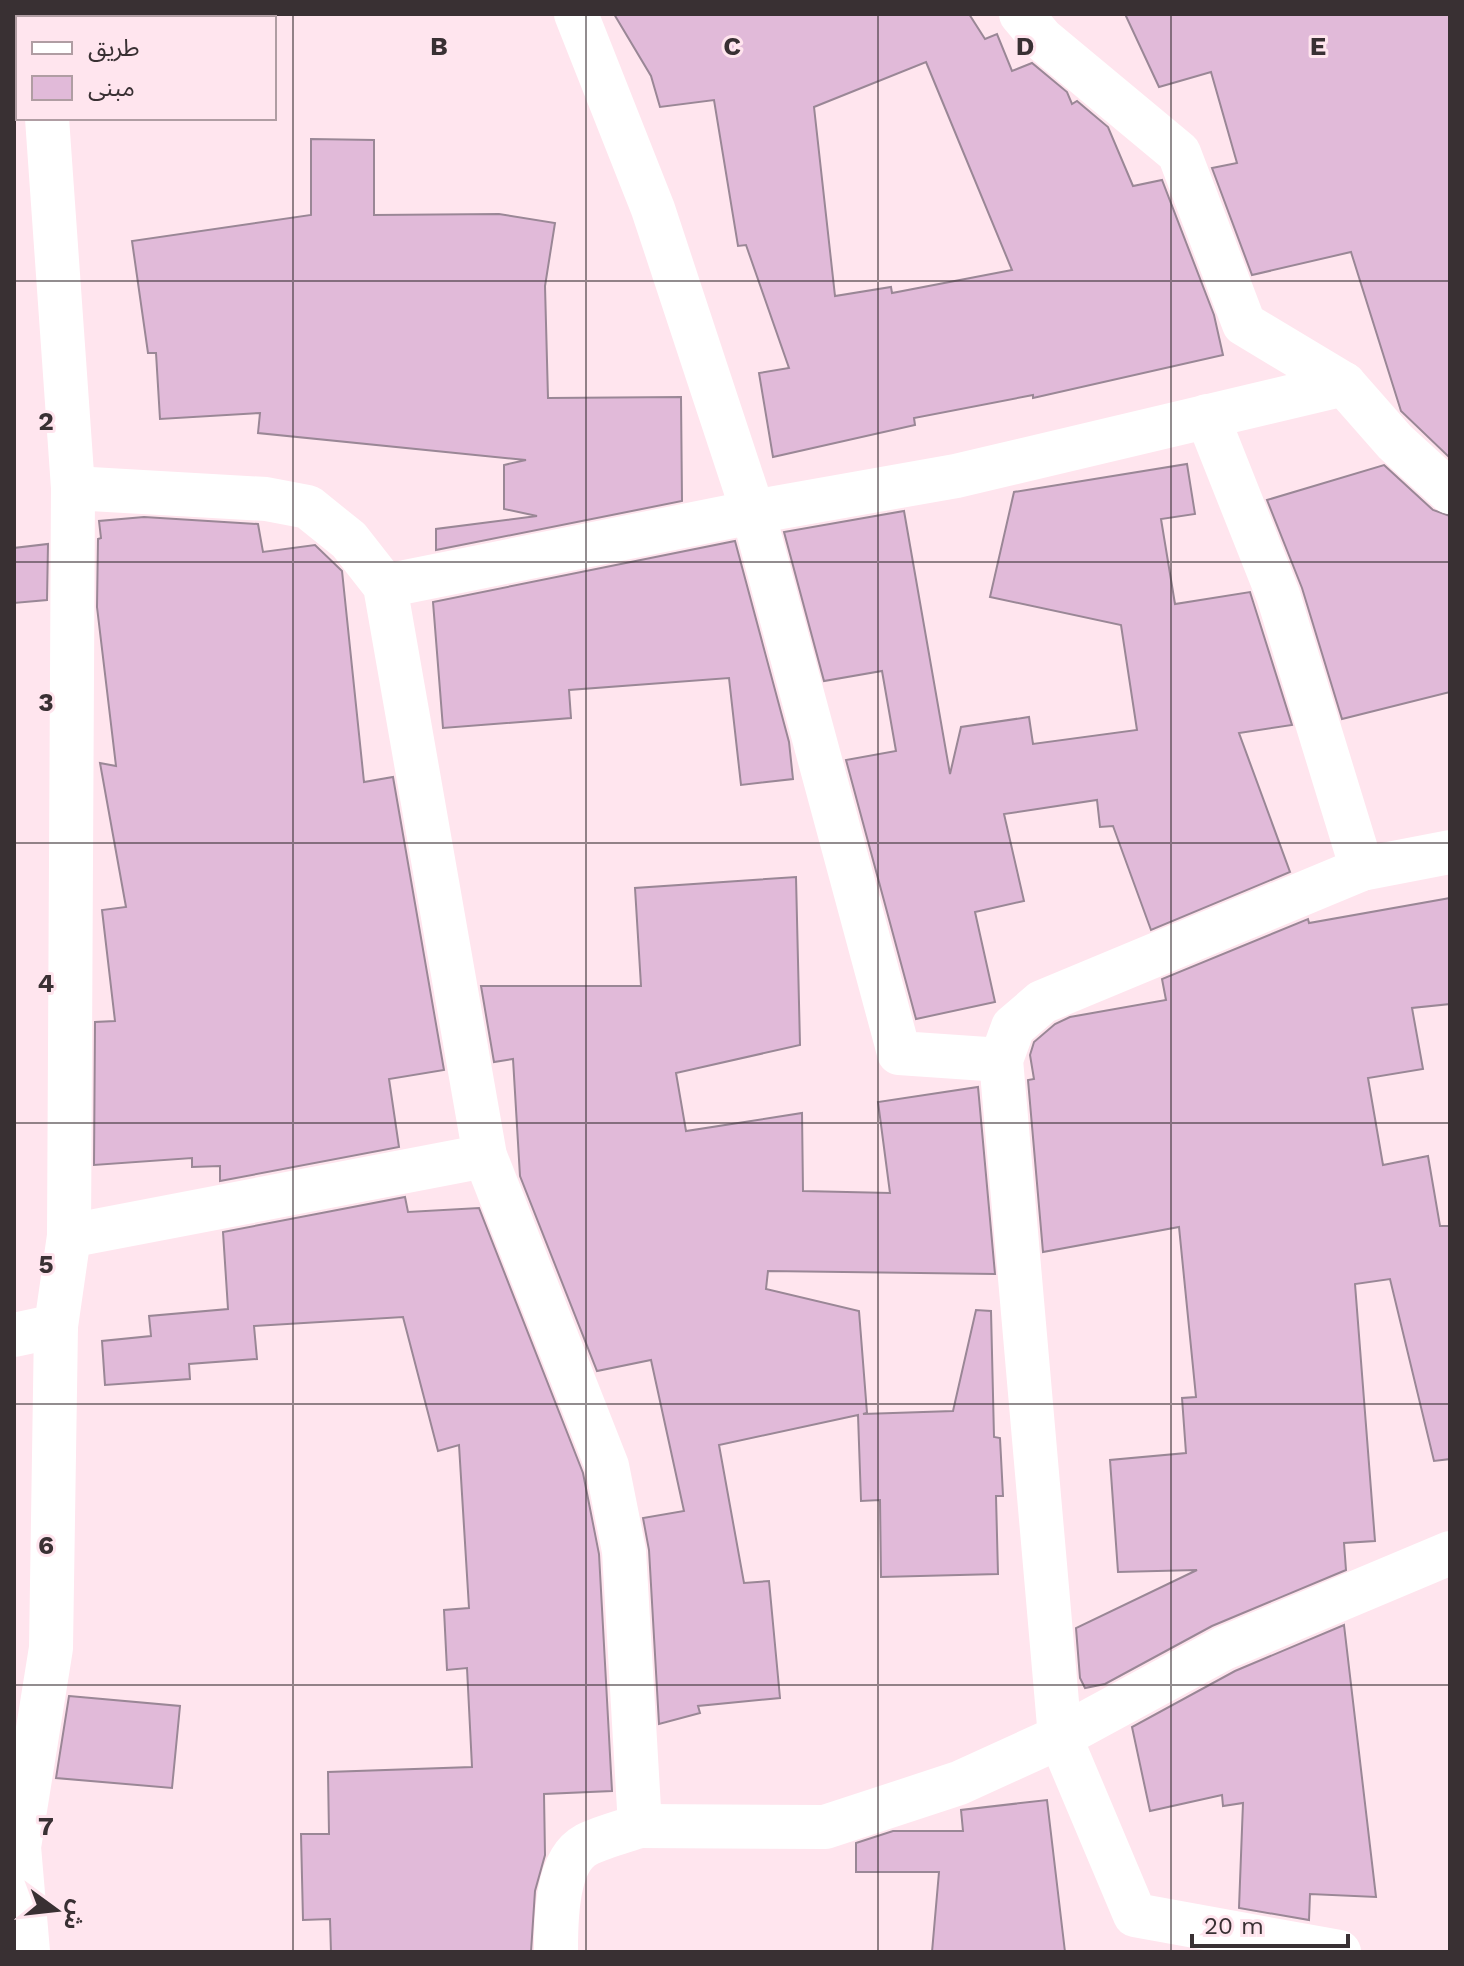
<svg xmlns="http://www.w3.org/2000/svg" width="1464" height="1966" viewBox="0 0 1464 1966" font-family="'Work Sans','Noto Sans Arabic',sans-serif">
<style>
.building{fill:#e1bad9;stroke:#9a8796;stroke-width:2;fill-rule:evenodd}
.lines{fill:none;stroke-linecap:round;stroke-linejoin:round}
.minor{stroke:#fff;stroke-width:44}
.grid{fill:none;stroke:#393033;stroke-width:2;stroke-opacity:0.55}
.grid-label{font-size:26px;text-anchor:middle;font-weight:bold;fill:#393033;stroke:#ffe5ee;stroke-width:6;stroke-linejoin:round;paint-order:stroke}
</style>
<rect width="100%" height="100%" fill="#ffe5ee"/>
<g class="building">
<path d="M 614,14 L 969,14 L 985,39 L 997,34 L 1012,71 L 1032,63 L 1067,92 L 1072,104 L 1077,101 L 1108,127 L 1133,186 L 1162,180 L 1214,315 L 1223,355 L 1033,398 L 1033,395 L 914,418 L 915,425 L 773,457 L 759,373 L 789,368 L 746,245 L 738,246 L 714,100 L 660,107 L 651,76 ZM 926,62 L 1012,270 L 892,293 L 891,287 L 835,296 L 814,107 Z"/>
<path d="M 1125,14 L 1450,14 L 1450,458 L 1401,411 L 1351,252 L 1252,275 L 1212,168 L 1237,163 L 1211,72 L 1159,87 Z"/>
<path d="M 311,139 L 374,140 L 374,215 L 499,214 L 555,223 L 545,286 L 548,398 L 681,397 L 682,501 L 436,550 L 436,529 L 537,516 L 504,509 L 504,465 L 526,460 L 258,433 L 260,413 L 160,419 L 156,353 L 148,353 L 132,241 L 311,215 Z"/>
<path d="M 1187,464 L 1195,514 L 1161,519 L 1175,604 L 1250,592 L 1292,725 L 1239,733 L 1290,872 L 1151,930 L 1113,826 L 1100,827 L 1097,800 L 1004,814 L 1024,901 L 975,912 L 995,1002 L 916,1019 L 846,760 L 896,751 L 882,671 L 824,681 L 784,532 L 904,511 L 950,774 L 961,727 L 1029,717 L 1033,744 L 1137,730 L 1121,625 L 990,597 L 1014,492 Z"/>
<path d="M 1384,465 L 1433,510 L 1450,516 L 1450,692 L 1342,719 L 1302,588 L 1267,500 Z"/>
<path d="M 144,517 L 258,524 L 263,552 L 315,545 L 342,571 L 364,782 L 393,777 L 444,1070 L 389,1079 L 399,1147 L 220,1181 L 220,1166 L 192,1167 L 192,1158 L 94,1165 L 95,1022 L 115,1021 L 102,910 L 126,907 L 100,763 L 116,766 L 97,607 L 98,539 L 101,538 L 99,521 Z"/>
<path d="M 735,541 L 789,742 L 793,779 L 741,785 L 729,678 L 569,690 L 571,718 L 443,728 L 433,602 Z"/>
<path d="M 48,544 L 47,600 L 14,603 L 14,548 Z"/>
<path d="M 796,877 L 800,1045 L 676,1073 L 686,1131 L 802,1113 L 803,1191 L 890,1193 L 878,1102 L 978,1087 L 995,1274 L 768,1271 L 766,1289 L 859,1311 L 867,1413 L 863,1414 L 953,1411 L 976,1310 L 991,1311 L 994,1437 L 1000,1438 L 1003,1496 L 996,1496 L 998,1574 L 881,1577 L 880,1500 L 861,1501 L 858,1415 L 719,1445 L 744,1583 L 769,1581 L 780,1698 L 698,1706 L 700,1713 L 659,1724 L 649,1550 L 643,1518 L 684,1511 L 651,1360 L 597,1371 L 520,1176 L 513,1059 L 494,1062 L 481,986 L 641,986 L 635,888 Z"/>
<path d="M 1450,898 L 1450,1004 L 1412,1008 L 1423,1069 L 1368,1078 L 1383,1165 L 1428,1156 L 1440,1226 L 1450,1226 L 1450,1459 L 1434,1461 L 1390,1279 L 1355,1284 L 1375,1541 L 1344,1543 L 1346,1570 L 1212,1626 L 1105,1684 L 1085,1688 L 1080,1678 L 1076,1628 L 1197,1570 L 1118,1572 L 1110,1460 L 1186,1453 L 1182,1398 L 1196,1397 L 1179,1227 L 1043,1252 L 1028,1080 L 1034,1079 L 1030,1055 L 1034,1042 L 1055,1024 L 1070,1017 L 1166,1000 L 1162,979 L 1308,919 L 1309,923 Z"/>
<path d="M 405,1197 L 408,1212 L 479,1208 L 583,1473 L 599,1554 L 612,1791 L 544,1794 L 545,1855 L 535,1891 L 531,1952 L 331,1952 L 330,1919 L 303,1920 L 301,1834 L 329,1834 L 328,1772 L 472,1767 L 467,1668 L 447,1670 L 444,1610 L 469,1608 L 459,1445 L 438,1451 L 403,1317 L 254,1326 L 257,1359 L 189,1364 L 190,1379 L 105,1385 L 102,1341 L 151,1336 L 149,1316 L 228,1309 L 223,1232 Z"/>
<path d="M 1344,1625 L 1376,1897 L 1310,1894 L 1309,1920 L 1239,1908 L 1243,1803 L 1223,1806 L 1222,1795 L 1150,1811 L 1132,1727 L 1235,1671 Z"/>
<path d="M 69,1696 L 180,1706 L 172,1788 L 56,1778 Z"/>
<path d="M 1047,1800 L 1065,1952 L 932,1952 L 939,1872 L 856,1872 L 856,1843 L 893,1831 L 963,1831 L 961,1810 Z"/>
</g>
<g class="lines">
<g class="minor">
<path d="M 40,14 L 40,18"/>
<path d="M 576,14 L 653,209 L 753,512 L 899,1053 L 1001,1060"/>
<path d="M 1021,14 L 1042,39 L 1179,153 L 1244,324 L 1344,384 L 1395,442 L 1450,492"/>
<path d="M 1207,416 L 1278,595 L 1362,869"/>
<path d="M 73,488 L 266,499 L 308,507 L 349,540 L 385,586 L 485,1156 L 607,1466 L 624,1551 L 640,1826 C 622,1832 602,1837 586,1845 C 555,1862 556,1923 556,1952"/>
<path d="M 385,586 L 753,512 L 956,476 L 1344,384"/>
<path d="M 69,1236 L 485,1156"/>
<path d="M 14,1335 L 56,1326 L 69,1236 L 73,488 L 47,118"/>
<path d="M 640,1826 L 825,1827 L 959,1783 L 1060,1737 L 1224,1648 L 1450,1553"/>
<path d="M 28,1952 L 19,1847 L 51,1648 L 56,1326"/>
<path d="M 1339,1952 L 1135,1915 L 1060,1737 L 1001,1060 L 1013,1027 L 1042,1002 L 1362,869 L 1450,852"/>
</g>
</g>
<path class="grid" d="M 293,14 L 293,1952M 586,14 L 586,1952M 878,14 L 878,1952M 1171,14 L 1171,1952M 14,281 L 1450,281M 14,562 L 1450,562M 14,843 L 1450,843M 14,1123 L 1450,1123M 14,1404 L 1450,1404M 14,1685 L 1450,1685"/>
<g class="grid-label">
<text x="439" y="55">B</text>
<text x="732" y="55">C</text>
<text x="1025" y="55">D</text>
<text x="1318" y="55">E</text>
<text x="46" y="430">2</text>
<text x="46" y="711">3</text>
<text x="46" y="992">4</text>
<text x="46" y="1273">5</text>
<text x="46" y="1554">6</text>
<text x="46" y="1835">7</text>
</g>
<rect width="1464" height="1966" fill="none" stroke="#393033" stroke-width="32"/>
<rect x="16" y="16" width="260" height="104" fill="#ffe5ee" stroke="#b09da3" stroke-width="2"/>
<rect x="32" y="42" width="40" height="12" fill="#ffffff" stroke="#b09da3" stroke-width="2"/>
<text x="88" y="56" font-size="24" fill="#393033">طريق</text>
<rect x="32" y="76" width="40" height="24" fill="#e1bad9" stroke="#b09da3" stroke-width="2"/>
<text x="88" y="96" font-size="24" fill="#393033">مبنى</text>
<g transform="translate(56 1910) rotate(105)" stroke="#ffe5ee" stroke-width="6" paint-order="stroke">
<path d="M0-6L14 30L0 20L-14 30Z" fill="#393033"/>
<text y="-12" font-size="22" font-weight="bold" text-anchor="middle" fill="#393033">ش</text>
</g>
<path d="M1192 1934v12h156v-12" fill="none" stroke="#393033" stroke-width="4"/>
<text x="1204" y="1934" font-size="24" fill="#393033" stroke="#ffe5ee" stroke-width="6" paint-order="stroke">20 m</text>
</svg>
